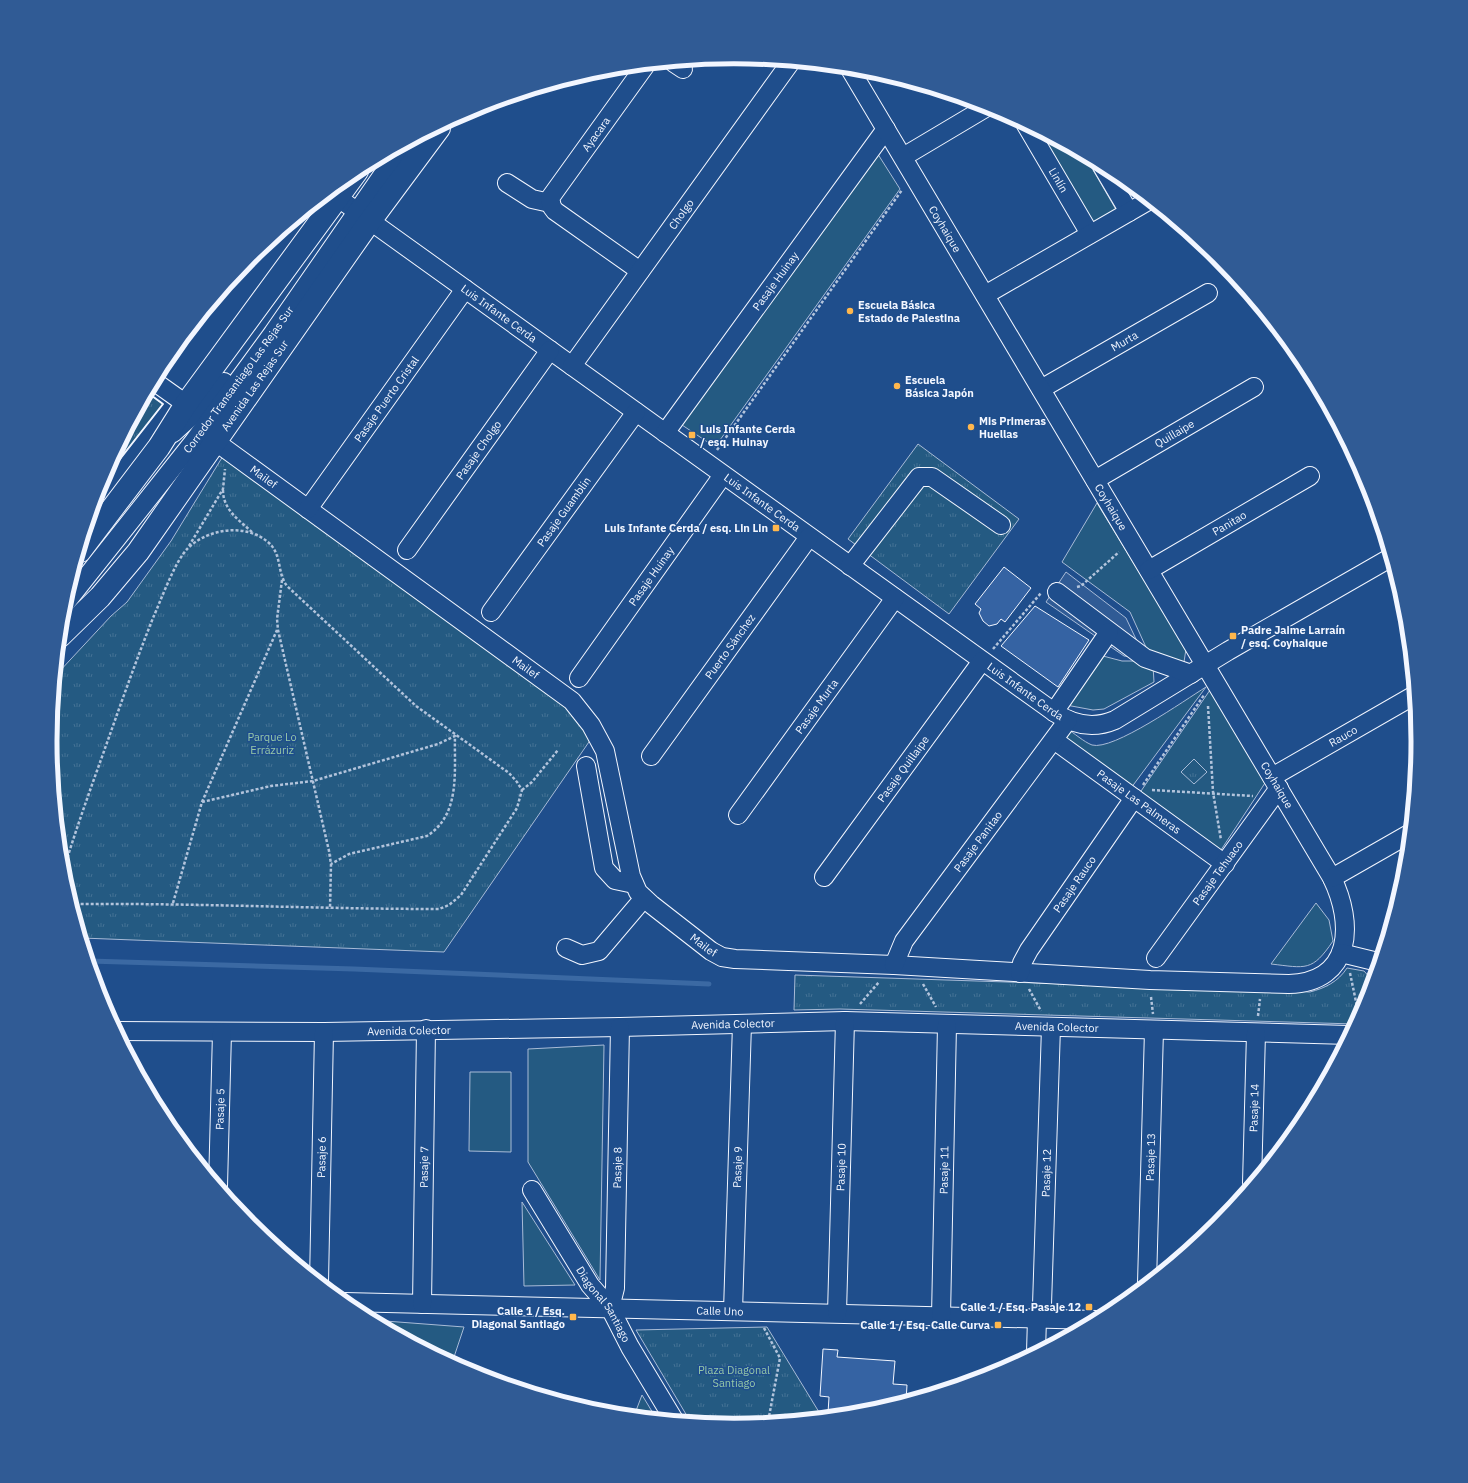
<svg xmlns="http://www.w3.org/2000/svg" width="1468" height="1483" font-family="'IBM Plex Sans',sans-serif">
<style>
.grass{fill:#245a82;stroke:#a8bbd7}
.park{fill:url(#park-tufts);stroke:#a8bbd7}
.parking{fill:#305b95;stroke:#a8bbd7}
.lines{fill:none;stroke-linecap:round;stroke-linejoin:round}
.stream{stroke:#3b69a3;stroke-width:5}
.building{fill:#3563a3;stroke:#f2f6ff}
.minor-casing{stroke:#f2f6ff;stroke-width:20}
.major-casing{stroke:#f2f6ff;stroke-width:24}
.path{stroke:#b3c4dc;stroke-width:2.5;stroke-dasharray:3 2;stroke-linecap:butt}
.minor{stroke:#1f4e8c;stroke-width:18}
.major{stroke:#1f4e8c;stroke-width:22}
.wall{stroke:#f2f6ff;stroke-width:2}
.poi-dot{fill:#ffb74d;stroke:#1f4e8c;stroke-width:1.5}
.labels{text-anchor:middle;stroke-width:3;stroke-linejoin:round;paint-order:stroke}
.street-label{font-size:11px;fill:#f2f6ff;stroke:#1f4e8c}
.poi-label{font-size:11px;font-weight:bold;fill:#f2f6ff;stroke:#1f4e8c;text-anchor:start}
.park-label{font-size:11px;fill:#97c8a6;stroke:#1f4e8c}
.rim{fill:none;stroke:#f2f6ff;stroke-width:5}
</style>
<defs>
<pattern id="park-tufts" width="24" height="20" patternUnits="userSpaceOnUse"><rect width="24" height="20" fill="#245a82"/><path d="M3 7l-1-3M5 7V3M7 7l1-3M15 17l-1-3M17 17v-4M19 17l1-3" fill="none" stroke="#447295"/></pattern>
</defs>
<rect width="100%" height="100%" fill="#1f4e8c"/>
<path class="grass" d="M1036 131 1086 158 1118 213 1091 228Z
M874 148 900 189 715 447 676 421Z
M1097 503 1186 649 1184 662 1179 665 1150 656 1130 612 1062 562Z
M1103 656 1122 661H1145L1153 666 1154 682 1104 709 1093 710 1066 705Z
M1206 687 1131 788 1059 739 1066 728C1074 733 1084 742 1092 745 1113 751 1185 700 1206 687Z
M1210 690 1265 783 1219 853 1139 794Z
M1316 903 1329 920 1333 941C1312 972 1306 968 1271 964Z
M604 1045 600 1280 528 1162V1049Z
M470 1072H511V1152L469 1151Z
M522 1202 575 1285 524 1286Z
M372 1320 464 1327 452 1363Z
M642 1395 656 1418 634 1416Z"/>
<path class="park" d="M148 393 163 404 102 482V480Z
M918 444 1019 519 949 614 848 539Z
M223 456 564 704 591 739 444 952 82 938 63 875 50 741 57 674 111 616 127 602 171 541Z
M1194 759 1207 772 1194 784 1181 772Z
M1347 968 1364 971 1373 981 1366 1003 1355 1024 840 1009 794 1010 795 975 1310 992C1325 988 1338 982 1347 968Z
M767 1327 822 1417 734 1425 690 1421 636 1330Z"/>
<path class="parking" d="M1066 572 1126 618 1145 658 1124 656 1046 602Z"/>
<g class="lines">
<path class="stream" d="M89 961 354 969 709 984"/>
</g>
<path class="building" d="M1004 567 1031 588 1005 622 1001 619 997 624 989 626 983 621 979 613 981 609 975 604Z
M1035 606 1089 640 1058 687 1001 646Z
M823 1349 838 1350 837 1357 895 1361 893 1384 907 1385 906 1401 867 1412 837 1415 828 1413 829 1397 820 1396Z"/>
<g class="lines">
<defs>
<g id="minor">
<path d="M674 63 683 69"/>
<path id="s1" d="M1026 125 1090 234"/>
<path d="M903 157 987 107"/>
<path d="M1102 166 1129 212"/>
<path d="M507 183 532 199 550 203"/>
<path id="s2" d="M330 192 1054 712C1073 725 1094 729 1115 720L1228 651 1390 558"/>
<path id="s3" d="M640 271 555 211 552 207 550 198 645 66"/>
<path d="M985 295 1148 201"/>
<path id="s4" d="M572 366 790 63"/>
<path d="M155 382 186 404"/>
<path id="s5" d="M1041 389 1208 293"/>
<path d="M173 433 208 401 224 382"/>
<path id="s6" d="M665 433 886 129"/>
<path id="s7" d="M216 442 572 701 591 725 605 751 631 876 638 892 652 905 711 951 722 957 735 959 894 965 1150 980 1289 984C1353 982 1354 923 1332 878L850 69"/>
<path id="s8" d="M1095 480 1254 387"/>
<path id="s9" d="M308 509 465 289"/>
<path id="s10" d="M407 550 550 350"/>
<path d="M850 566 919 477H932L1001 525"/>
<path id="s11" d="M1149 570 1310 476"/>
<path d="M1057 592 1145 658 1191 674"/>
<path id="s12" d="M64 605 194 441 273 333 402 147"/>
<path id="s13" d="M491 612 636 412"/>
<path id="s14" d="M579 678 723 475"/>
<path d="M1054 712 1109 632"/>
<path id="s15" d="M1054 740 1225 864"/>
<path id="s16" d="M651 756 809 537"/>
<path d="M586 766 604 868 615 880 634 884"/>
<path id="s17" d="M1272 777 1413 696"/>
<path id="s18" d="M738 815 895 598"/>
<path id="s19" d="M824 877 982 661"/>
<path d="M1332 878 1409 834"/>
<path d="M566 948 582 955 599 951 644 898"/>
<path d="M1341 953 1378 962"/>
<path id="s20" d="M1156 958 1279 788"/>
<path id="s21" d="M894 965 904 941 1068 720"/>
<path id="s22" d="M1020 973 1022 963 1029 950 1134 798"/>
<path id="s23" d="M117 1031 324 1032 620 1027 845 1021 1349 1035"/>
<path id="s24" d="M1252 1183 1256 1033"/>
<path id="s25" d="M218 1186 222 1032"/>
<path id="s26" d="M532 1190 590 1285 610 1308 630 1347 674 1420"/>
<path id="s27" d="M319 1282 324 1032"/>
<path id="s28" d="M1147 1283 1154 1030"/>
<path id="s29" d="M345 1302 1096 1320"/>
<path id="s30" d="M422 1304 426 1029"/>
<path id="s31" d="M610 1308 615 1288 620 1027"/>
<path id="s32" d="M733 1311 742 1024"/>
<path id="s33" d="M837 1313 845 1021"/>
<path id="s34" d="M941 1316 947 1025"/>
<path id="s35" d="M1036 1352 1037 1318 1042 1305 1051 1027"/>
</g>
<g id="major">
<path d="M80 551 159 447 186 404 357 171"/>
<path id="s36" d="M60 636 100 597 138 552 370 221 439 128"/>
</g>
</defs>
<use href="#minor" class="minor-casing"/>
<use href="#major" class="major-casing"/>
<path class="path" d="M717 450 902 190
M223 490C223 510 239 520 253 533
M189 546 223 489 225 469
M282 580 277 619 278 630 329 851 331 864 330 909
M1077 587 1081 586 1119 552
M993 649 1041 593
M1208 706 1213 792 1221 840
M1143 785 1204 695
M522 790 532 782 558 750
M1152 790 1253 796
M202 802 271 786 313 781 438 744 455 736C454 772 461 814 427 836L349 854 331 864
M63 872C75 832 89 793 103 754 119 709 135 663 153 618 161 600 175 561 188 548 209 528 247 523 269 543 282 555 277 573 287 586L416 706 509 773 517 782 522 790 517 808 461 895 449 905 439 909C317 909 195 903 72 904
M173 903 202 802 277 630
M1350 973 1359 1016
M923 984 936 1007
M1029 989 1041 1011
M1151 997 1153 1014
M860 1004 879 982
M1258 1016 1260 999
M764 1328 780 1358 768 1422
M691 1415 695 1422
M705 1423 740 1425"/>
<use href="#minor" class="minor"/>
<use href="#major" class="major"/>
<path class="wall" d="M102 482 163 404 148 393"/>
</g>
<g class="poi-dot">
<circle cx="850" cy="311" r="4"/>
<circle cx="897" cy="386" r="4"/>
<circle cx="971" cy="427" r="4"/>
<rect x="688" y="431" width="8" height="8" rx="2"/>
<rect x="772" y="524" width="8" height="8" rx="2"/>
<rect x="1229" y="632" width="8" height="8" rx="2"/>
<rect x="1085" y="1303" width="8" height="8" rx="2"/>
<rect x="569" y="1313" width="8" height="8" rx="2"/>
<rect x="994" y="1321" width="8" height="8" rx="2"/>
</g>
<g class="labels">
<g class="street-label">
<text dy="4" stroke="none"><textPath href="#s3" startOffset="197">Ayacara</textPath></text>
<text dy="4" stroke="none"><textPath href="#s1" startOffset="64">Linlín</textPath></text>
<text dy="4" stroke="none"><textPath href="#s4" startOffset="187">Cholgo</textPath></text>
<text transform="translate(945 229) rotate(59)" y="4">Coyhaique</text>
<text dy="4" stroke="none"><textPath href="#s6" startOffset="188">Pasaje Huinay</textPath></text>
<text dy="4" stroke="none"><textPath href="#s2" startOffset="208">Luis Infante Cerda</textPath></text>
<text dy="4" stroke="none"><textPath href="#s5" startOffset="96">Murta</textPath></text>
<text dy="4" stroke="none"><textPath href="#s12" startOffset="285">Corredor Transantiago Las Rejas Sur</textPath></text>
<text dy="4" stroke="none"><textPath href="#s36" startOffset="318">Avenida Las Rejas Sur</textPath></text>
<text dy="4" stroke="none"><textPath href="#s9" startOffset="135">Pasaje Puerto Cristal</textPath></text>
<text dy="4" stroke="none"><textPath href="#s8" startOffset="92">Quillaipe</textPath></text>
<text dy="4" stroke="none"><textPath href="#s10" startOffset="123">Pasaje Cholgo</textPath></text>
<text dy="4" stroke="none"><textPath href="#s7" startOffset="59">Mailef</textPath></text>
<text dy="4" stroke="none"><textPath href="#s2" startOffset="532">Luis Infante Cerda</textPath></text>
<text transform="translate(1111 507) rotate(59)" y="4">Coyhaique</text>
<text dy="4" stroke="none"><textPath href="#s13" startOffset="124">Pasaje Guamblin</textPath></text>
<text dy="4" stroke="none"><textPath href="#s11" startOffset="93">Panitao</textPath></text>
<text dy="4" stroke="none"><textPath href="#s14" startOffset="125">Pasaje Huinay</textPath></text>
<text dy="4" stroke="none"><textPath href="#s16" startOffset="135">Puerto Sánchez</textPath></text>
<text dy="4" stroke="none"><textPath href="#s7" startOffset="383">Mailef</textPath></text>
<text dy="4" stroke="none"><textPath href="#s2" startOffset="856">Luis Infante Cerda</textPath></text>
<text dy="4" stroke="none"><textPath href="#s18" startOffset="134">Pasaje Murta</textPath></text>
<text dy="4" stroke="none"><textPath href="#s17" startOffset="82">Rauco</textPath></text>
<text dy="4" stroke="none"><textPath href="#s19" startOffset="134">Pasaje Quillaipe</textPath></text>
<text transform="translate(1277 785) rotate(59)" y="4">Coyhaique</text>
<text dy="4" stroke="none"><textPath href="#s15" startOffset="105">Pasaje Las Palmeras</textPath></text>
<text dy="4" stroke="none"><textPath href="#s21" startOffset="150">Pasaje Panitao</textPath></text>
<text dy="4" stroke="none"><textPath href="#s20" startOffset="105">Pasaje Tehuaco</textPath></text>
<text dy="4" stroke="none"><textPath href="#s22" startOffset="105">Pasaje Rauco</textPath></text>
<text dy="4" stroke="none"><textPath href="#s7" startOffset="730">Mailef</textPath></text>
<text dy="4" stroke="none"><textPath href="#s23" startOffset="616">Avenida Colector</textPath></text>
<text dy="4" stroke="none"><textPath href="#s23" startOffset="940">Avenida Colector</textPath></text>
<text dy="4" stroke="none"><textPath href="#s23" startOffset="292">Avenida Colector</textPath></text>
<text dy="4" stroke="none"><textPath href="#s24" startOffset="75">Pasaje 14</textPath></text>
<text dy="4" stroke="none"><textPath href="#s25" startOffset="77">Pasaje 5</textPath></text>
<text dy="4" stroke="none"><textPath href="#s27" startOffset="125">Pasaje 6</textPath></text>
<text dy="4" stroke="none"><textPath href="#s28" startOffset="126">Pasaje 13</textPath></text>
<text dy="4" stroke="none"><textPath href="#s30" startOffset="137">Pasaje 7</textPath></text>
<text dy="4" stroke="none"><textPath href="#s32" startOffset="144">Pasaje 9</textPath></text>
<text dy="4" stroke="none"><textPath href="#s33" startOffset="146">Pasaje 10</textPath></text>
<text dy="4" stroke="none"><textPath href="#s31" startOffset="141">Pasaje 8</textPath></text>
<text dy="4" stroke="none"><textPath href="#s34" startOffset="146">Pasaje 11</textPath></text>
<text dy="4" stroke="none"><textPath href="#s35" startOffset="180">Pasaje 12</textPath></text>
<text dy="4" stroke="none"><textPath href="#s26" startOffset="135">Diagonal Santiago</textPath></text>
<text dy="4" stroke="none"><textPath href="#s29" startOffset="375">Calle Uno</textPath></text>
</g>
<g class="poi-label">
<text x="858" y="309">Escuela Básica<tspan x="858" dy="13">Estado de Palestina</tspan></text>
<text x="905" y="384">Escuela<tspan x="905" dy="13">Básica Japón</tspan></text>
<text x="979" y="425">Mis Primeras<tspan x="979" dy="13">Huellas</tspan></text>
<text x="700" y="433">Luis Infante Cerda<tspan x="700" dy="13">/ esq. Huinay</tspan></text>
<text x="768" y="532" text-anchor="end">Luis Infante Cerda / esq. Lin Lin</text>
<text x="1241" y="634">Padre Jaime Larraín<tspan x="1241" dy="13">/ esq. Coyhaique</tspan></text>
<text x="1081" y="1311" text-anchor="end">Calle 1 / Esq. Pasaje 12</text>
<text x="565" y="1315" text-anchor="end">Calle 1 / Esq.<tspan x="565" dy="13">Diagonal Santiago</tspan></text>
<text x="990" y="1329" text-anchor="end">Calle 1 / Esq. Calle Curva</text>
</g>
<g class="park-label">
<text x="272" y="741">Parque Lo<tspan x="272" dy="13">Errázuriz</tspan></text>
<text x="734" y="1374">Plaza Diagonal<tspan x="734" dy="13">Santiago</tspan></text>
</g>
</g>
<path d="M0 0H1468V1483H0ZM57 741a677 677 0 1 1 1354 0a677 677 0 1 1-1354 0Z" fill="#305b95" fill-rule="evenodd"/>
<path class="rim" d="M57 741a677 677 0 1 1 1354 0a677 677 0 1 1-1354 0Z"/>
</svg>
